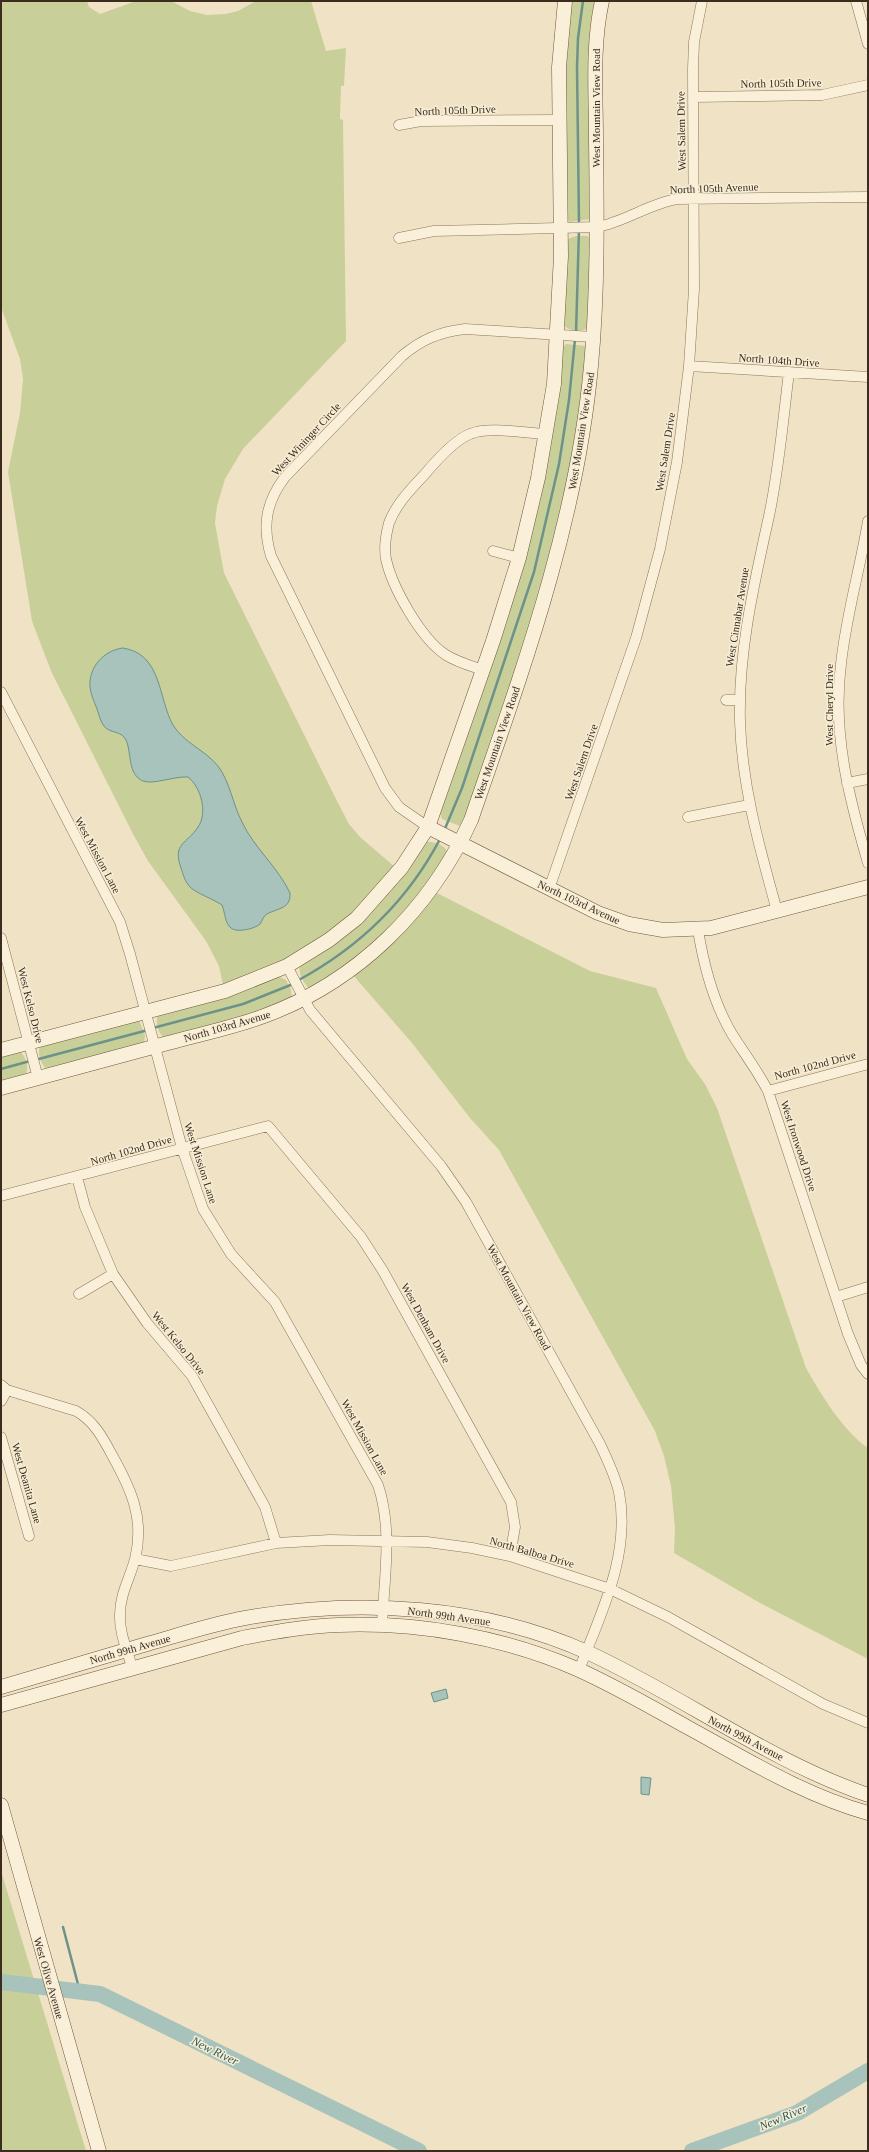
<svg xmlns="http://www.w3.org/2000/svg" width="869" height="2152" font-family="Georgia,serif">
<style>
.green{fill:#c8cf98}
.water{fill:#a7c3bb;stroke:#6d9289}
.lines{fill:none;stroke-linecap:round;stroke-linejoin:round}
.stream{stroke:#6d9289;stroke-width:2.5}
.river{stroke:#a7c3bb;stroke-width:16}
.street-casing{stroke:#8c745a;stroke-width:11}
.secondary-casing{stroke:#6e553d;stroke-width:15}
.street{stroke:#faf0d9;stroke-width:10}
.secondary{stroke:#faf0d9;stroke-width:14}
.labels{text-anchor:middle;stroke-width:3;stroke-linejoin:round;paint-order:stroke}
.street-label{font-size:11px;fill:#3b2c1e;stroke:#f7edd5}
.water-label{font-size:12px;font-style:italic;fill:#2d5c58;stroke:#f7edd5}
</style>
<rect width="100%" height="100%" fill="#f0e3c5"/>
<path class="green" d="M1 1H87L89 7 100 14 136 1H171L190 11 207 15 225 14 238 11 256 1H311L326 51 346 48 344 86H341L340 119 343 120 346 341 243 449 225 479 217 506 215 523 224 573 336 799 349 824 360 837 395 867 341 925 282 963 223 985 219 966 206 941 148 861 133 834 51 671 32 621 8 472 20 413 23 379 20 359 1 307Z
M570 1H598L590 219 570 222 567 219 564 50Z
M576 236H587L593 240 588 329C579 331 569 332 564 325L566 241 570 238Z
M566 344 586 346 580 431 556 549 474 800 460 826 442 819 440 813 493 658 562 348Z
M426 842C433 841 444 845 447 851L434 877 378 943 310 989C304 984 298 974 300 966Z
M435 892 590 971 656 988 687 1059 705 1084 717 1108 806 1368C820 1393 844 1432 868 1448V1659L760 1603 674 1553 675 1528 671 1486 664 1456 655 1431 499 1150 470 1118 412 1043 353 975Z
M277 976 286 980 291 990 292 999 261 1013 164 1038C158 1033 155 1022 158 1015Z
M139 1020 145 1035 144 1043 48 1070C41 1065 36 1053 41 1045Z
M20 1051C26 1057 29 1067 26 1074L1 1084V1055Z
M1 1871 86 2151H1Z"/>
<path class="water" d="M123 648C162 654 158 698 173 725 184 743 205 750 218 766 230 782 233 805 242 822 254 848 278 867 290 893 291 909 278 908 267 914 263 916 263 920 260 924 255 929 236 933 231 928 225 924 225 912 222 905 213 899 196 893 190 887 185 882 183 874 181 868 172 843 187 844 198 827 208 813 201 787 188 777 175 776 153 785 143 781 127 774 132 753 126 740 121 730 110 734 104 726 100 721 99 714 97 709 94 701 89 691 90 682 91 664 106 650 123 648Z
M446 1689 448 1698 434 1702 431 1693Z
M641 1777 651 1778 649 1795 641 1794Z"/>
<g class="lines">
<path class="stream" d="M579 224 577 67 578 38 583 1
M576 334 579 229
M444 831 462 788 534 572 559 464 569 400 575 339
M297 981C358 948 408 900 440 839
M153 1028 243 1004 293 984
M35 1060 148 1030
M1 1069 30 1061
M63 1927 80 1992"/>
<path class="river" d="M1 1982 100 1994 419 2151
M692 2151 797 2113 868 2071"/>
<defs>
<path id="street" d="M856 1 868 44
M693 97 822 95 868 85
M399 125 421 121 559 120
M399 238 434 231 597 227C625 222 648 204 677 199L868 197
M689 366 868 377
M868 521C860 569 846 616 841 664 832 733 849 798 868 863
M493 551 519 558
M483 670C471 666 457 662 446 655 421 639 392 587 386 559 384 548 386 534 389 523 396 504 411 489 425 474 435 462 455 440 470 434 488 426 525 433 545 434
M1 692 120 922 130 954 182 1148 203 1209 231 1254 275 1302 378 1485C393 1530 384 1579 382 1626
M726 700H739
M847 783 868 779
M688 817 749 805
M428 827 399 807 385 788 271 556C262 526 266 502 285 477L402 356C422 339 440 332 465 329L593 337
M549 889 636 638 660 549 677 462 689 366 694 289 693 69 694 42 702 1
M777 911C760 849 742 787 740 722 738 652 754 584 769 516 779 469 783 420 789 372
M698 930C704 967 713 1002 732 1034 744 1053 757 1070 768 1091L848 1334 861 1365 868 1374
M1 938 38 1078
M287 966 310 1010 441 1166 466 1202 600 1444C607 1459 615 1475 619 1492 631 1555 601 1613 579 1670
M768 1091 868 1064
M77 1177 85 1207 113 1274 147 1323 192 1376 265 1507 276 1543
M1 1196 268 1126 361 1237 383 1271 511 1502 515 1527 510 1556
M79 1294 113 1274
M836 1297 868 1287
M1 1385 7 1390 76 1411C94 1421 103 1438 112 1455 131 1489 145 1519 135 1559 130 1578 120 1594 120 1614 119 1632 127 1650 132 1667
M1 1401 7 1390
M1 1437 29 1536
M135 1559 171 1566 276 1543 330 1540 427 1542 472 1548 510 1556 610 1589 668 1617 823 1704 868 1723"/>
<path id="secondary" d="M428 827 598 913 629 924 663 930 711 928 868 887
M1 1050 225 991 287 966 329 940 357 918 402 867 428 827 493 641 519 558 538 478 554 384 561 256 559 67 565 1
M1 1088C57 1073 112 1058 168 1043 200 1034 232 1028 264 1016 357 982 430 910 471 820 522 672 577 523 591 366 598 291 597 215 596 139 596 93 592 46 602 1
M1 1687C50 1673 98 1658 147 1644 179 1635 212 1624 245 1618 358 1598 483 1605 589 1653 684 1697 769 1761 868 1795
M1 1705 242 1638C274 1632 306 1626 339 1625 419 1622 503 1637 577 1669 615 1686 651 1707 687 1727 746 1759 803 1795 868 1813
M1 1805 99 2151"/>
</defs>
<use href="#street" class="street-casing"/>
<use href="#secondary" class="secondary-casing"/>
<use href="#street" class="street"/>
<use href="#secondary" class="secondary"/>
</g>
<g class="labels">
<g class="street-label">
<text transform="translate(781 83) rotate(-1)" y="4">North 105th Drive</text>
<text transform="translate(596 108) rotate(-90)" y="4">West Mountain View Road</text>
<text transform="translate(455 110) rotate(-2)" y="4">North 105th Drive</text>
<text transform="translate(681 131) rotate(-91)" y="4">West Salem Drive</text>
<text transform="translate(714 188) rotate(-2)" y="4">North 105th Avenue</text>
<text transform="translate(779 360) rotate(4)" y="4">North 104th Drive</text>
<text transform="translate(581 431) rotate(-81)" y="4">West Mountain View Road</text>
<text transform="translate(306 439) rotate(-47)" y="4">West Wininger Circle</text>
<text transform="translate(665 452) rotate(-81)" y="4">West Salem Drive</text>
<text transform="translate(737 617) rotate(-81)" y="4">West Cinnabar Avenue</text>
<text transform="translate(829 705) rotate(-90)" y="4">West Cheryl Drive</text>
<text transform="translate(497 743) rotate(-71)" y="4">West Mountain View Road</text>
<text transform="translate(581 762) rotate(-71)" y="4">West Salem Drive</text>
<text transform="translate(98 855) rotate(62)" y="4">West Mission Lane</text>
<text transform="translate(579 902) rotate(25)" y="4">North 103rd Avenue</text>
<text transform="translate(31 1005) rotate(76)" y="4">West Kelso Drive</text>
<text transform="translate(227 1026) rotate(-16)" y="4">North 103rd Avenue</text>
<text transform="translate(815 1065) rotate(-15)" y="4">North 102nd Drive</text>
<text transform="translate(799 1146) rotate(72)" y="4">West Ironwood Drive</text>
<text transform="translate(131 1150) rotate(-16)" y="4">North 102nd Drive</text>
<text transform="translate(201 1163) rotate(72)" y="4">West Mission Lane</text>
<text transform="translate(519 1297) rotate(61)" y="4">West Mountain View Road</text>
<text transform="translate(426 1323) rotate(61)" y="4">West Denham Drive</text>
<text transform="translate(179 1343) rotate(51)" y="4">West Kelso Drive</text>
<text transform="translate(365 1437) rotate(61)" y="4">West Mission Lane</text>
<text transform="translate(27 1483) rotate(74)" y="4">West Deanita Lane</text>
<text transform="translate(532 1552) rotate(16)" y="4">North Balboa Drive</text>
<text transform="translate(449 1616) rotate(8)" y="4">North 99th Avenue</text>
<text transform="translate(130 1649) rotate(-16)" y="4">North 99th Avenue</text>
<text transform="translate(746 1738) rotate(28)" y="4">North 99th Avenue</text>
<text transform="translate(49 1978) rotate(74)" y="4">West Olive Avenue</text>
</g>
<g class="water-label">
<text transform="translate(215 2051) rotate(26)" y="4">New River</text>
<text transform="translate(783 2117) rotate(-23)" y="4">New River</text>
</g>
</g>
<rect width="869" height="2152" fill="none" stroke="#3b2c1e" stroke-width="4"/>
</svg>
